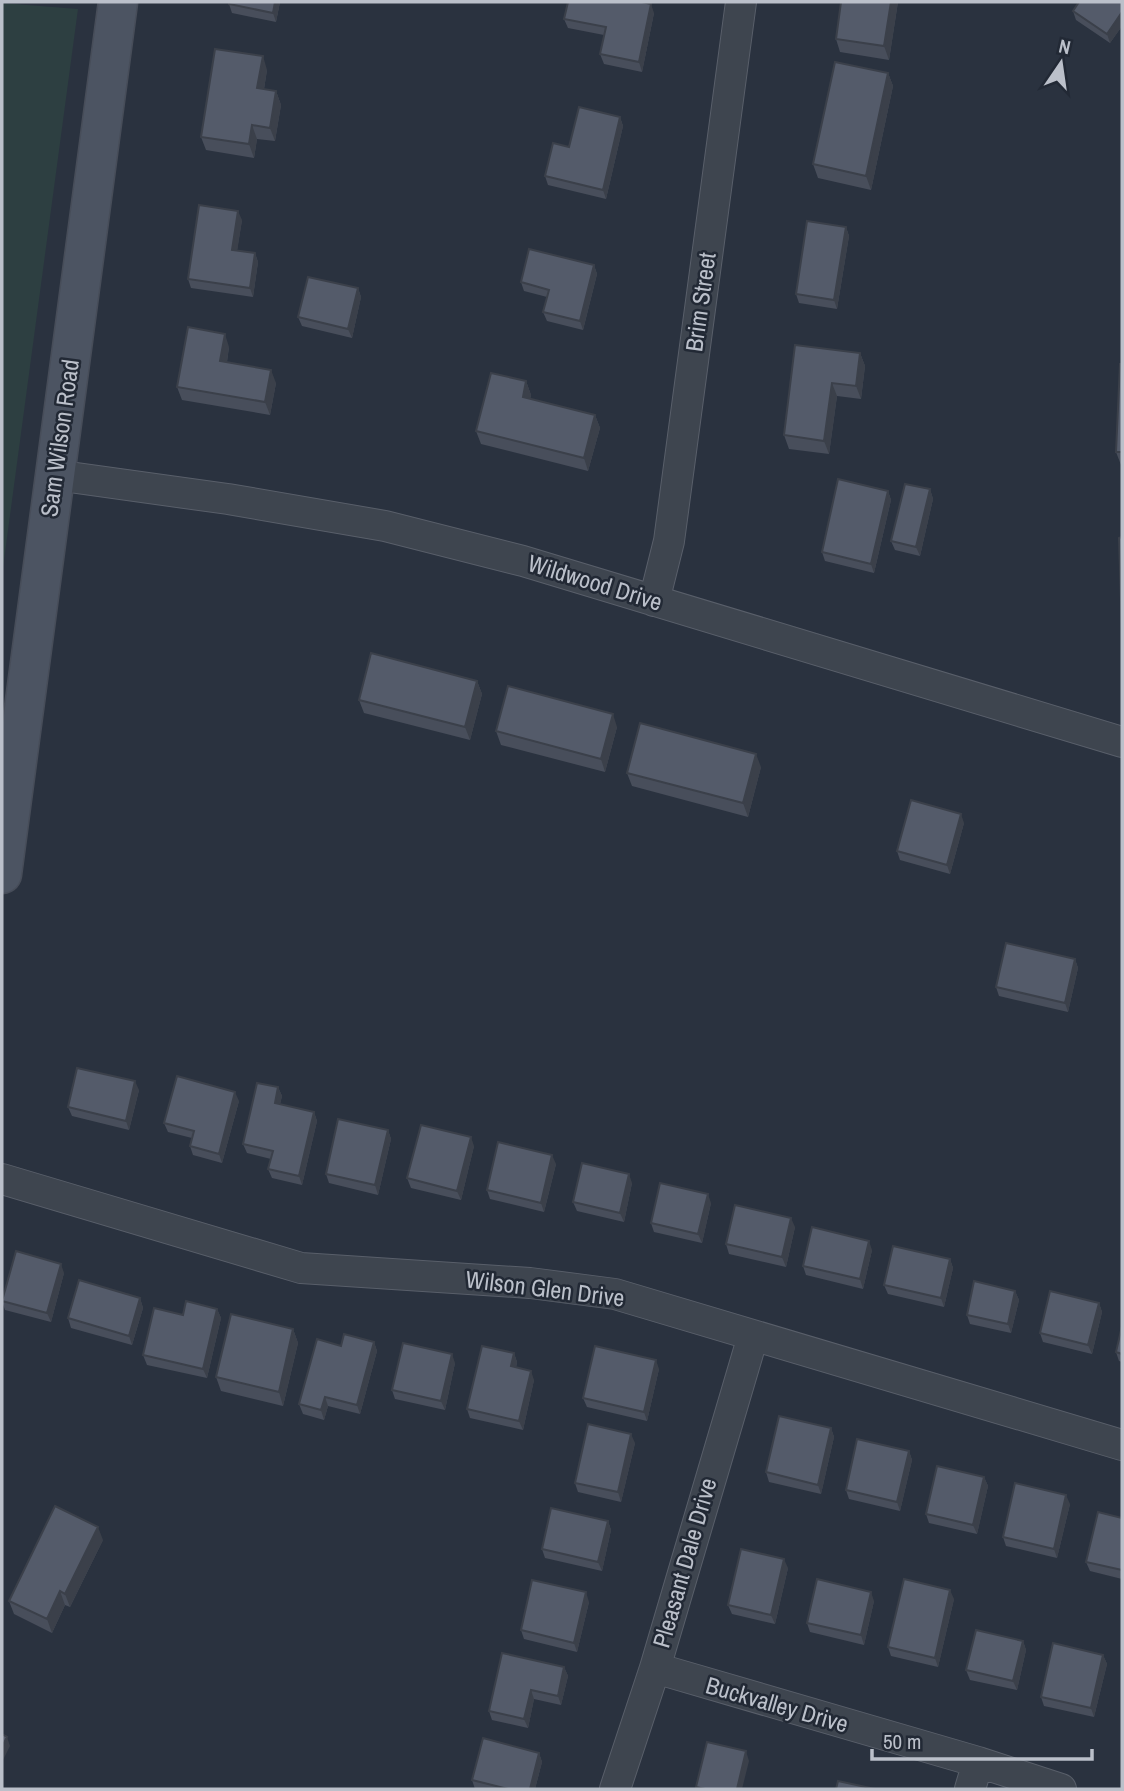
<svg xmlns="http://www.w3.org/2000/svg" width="1124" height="1791" font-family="'Archivo Narrow',sans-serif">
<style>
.grass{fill:#2d3f41}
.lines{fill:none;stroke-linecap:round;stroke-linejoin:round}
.street-casing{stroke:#595f6a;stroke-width:32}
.secondary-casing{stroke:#474d59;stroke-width:41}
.street{stroke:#3e454f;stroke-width:30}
.secondary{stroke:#4c5462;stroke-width:38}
.wall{fill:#484e5b}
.shaded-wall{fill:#3b404a}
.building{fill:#545b6a;stroke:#3b404a;stroke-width:2}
.labels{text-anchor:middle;stroke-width:5;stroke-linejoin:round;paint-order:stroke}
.street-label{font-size:24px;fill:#bbc0ca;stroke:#222935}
</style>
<rect width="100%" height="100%" fill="#2a323f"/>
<path class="grass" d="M2 3 78 9 2 575Z"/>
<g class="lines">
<defs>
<path id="street" d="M55 475 228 499 385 526 523 561 1122 742
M654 601 669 541 741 2
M2 1179 301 1268 530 1283 615 1294 1122 1445
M655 1668 978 1762 1061 1789
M615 1789 655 1668 753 1336
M970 1789 978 1762"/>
<path id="secondary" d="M2 874 118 2"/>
</defs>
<use href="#street" class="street-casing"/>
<use href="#secondary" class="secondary-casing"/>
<use href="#street" class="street"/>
<use href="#secondary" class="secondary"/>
</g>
<path class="wall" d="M229 2H280L276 22 232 13 229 4Z
M898 2 889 60 840 52 836 39Z
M1122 2V26L1110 43 1076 20 1073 11Z
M654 13 642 72 604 64 600 54 604 35 568 28 564 19Z
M267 70 264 89 276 91 281 105 275 141 257 139 254 158 206 150 201 137Z
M888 73 893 86 871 190 818 178 813 164Z
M620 117 623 126 606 199 548 185 545 176 569 147Z
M242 220 237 250 255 253 258 262 253 297 191 288 188 279Z
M846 227 849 236 837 309 799 303 796 294Z
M594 265 597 274 583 330 547 321 543 312 547 297 524 291 521 282Z
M358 288 361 297 352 338 302 326 298 317Z
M229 347 227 362 276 383 270 415 182 400 177 387Z
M860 353 865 366 861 399 837 396 829 454 789 449 784 435Z
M1122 364V465H1121L1116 452Z
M526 381 531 395 530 399 595 415 600 428 588 471 481 444 476 431Z
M930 489 933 499 920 556 895 550 891 541Z
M888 491 891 500 874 573 825 561 822 552Z
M477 681 482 694 470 740 364 713 359 700Z
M617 727 605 772 501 745 496 731Z
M761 767 748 817 632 786 627 773Z
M964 823 950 874 900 860 897 851Z
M1075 959 1078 968 1068 1012 999 996 996 987Z
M278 1087 282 1096 280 1104 314 1112 317 1121 302 1185 272 1178 268 1169 271 1159 247 1153 243 1144Z
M139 1090 129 1130 72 1116 68 1107Z
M239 1101 222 1163 193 1155 190 1146 192 1138 168 1132 164 1123Z
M388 1130 391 1139 378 1195 329 1183 326 1174Z
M474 1146 461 1200 411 1188 407 1178Z
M556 1164 544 1212 490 1199 487 1190Z
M632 1183 624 1222 577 1211 573 1202Z
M711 1203 702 1243 654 1232 651 1223Z
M795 1227 786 1267 729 1254 726 1244Z
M872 1250 863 1289 806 1275 803 1266Z
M950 1259 953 1268 944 1307 888 1294 884 1285Z
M64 1273 51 1322 5 1310 2 1301Z
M1015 1291 1019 1300 1011 1333 970 1324 967 1315Z
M140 1298 143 1308 132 1345 71 1328 68 1318Z
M1099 1303 1102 1312 1092 1354 1043 1342 1040 1333Z
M217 1309 221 1318 207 1378 147 1365 143 1355 183 1315Z
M1122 1326V1362L1119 1361 1116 1352Z
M293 1329 298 1343 283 1406 221 1391 216 1377Z
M374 1342 377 1351 360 1414 328 1406 324 1420 303 1414 299 1404 341 1346Z
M514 1353 517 1362 516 1368 534 1380 523 1430 470 1418 467 1409Z
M455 1363 445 1410 395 1399 392 1390Z
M659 1369 647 1421 587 1407 583 1398Z
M831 1428 834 1437 821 1494 769 1482 766 1472Z
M635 1443 621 1502 578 1492 575 1483Z
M909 1451 912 1460 900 1511 849 1499 846 1490Z
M984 1477 988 1486 977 1534 929 1523 926 1514Z
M1070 1504 1057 1558 1006 1546 1003 1537Z
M1122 1518V1579L1090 1571 1086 1562Z
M608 1521 611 1530 602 1571 545 1558 542 1549Z
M103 1540 70 1607 65 1605 52 1633 14 1614 9 1601Z
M788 1568 775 1624 732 1614 728 1605Z
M954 1599 938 1667 891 1656 888 1647Z
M874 1601 864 1645 810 1632 807 1623Z
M589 1602 577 1652 524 1639 521 1630Z
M1023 1641 1026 1650 1017 1690 970 1680 966 1670Z
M1103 1655 1107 1664 1094 1717 1044 1706 1041 1697Z
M564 1667 568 1676 561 1705 534 1699 528 1728 492 1720 489 1711Z
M539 1753 542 1762 535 1789H475L472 1780Z"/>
<path class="shaded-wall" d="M275 2H280L276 22 273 13Z
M891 2H898L889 60 884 46Z
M651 4 654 13 642 72 639 62Z
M1122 12V26L1110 43 1107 34Z
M263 56 267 70 262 101 257 88Z
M888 73 893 86 871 190 866 176Z
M276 91 281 105 275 141 270 128Z
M620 117 623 126 606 199 603 190Z
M252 125 257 139 254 158 249 144Z
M238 211 242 220 236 259 232 250Z
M846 227 849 236 837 309 834 300Z
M255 253 258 262 253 297 250 288Z
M594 265 597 274 583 330 580 321Z
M358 288 361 297 352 338 348 329Z
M225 334 229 347 225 375 220 361Z
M860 353 865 366 861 399 856 386Z
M271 370 276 383 270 415 265 402Z
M526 381 531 395 528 410 523 397Z
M832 383 837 396 829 454 824 441Z
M595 415 600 428 588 471 584 458Z
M930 489 933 499 920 556 916 547Z
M888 491 891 500 874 573 871 564Z
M477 681 482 694 470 740 465 727Z
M613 714 617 727 605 772 601 759Z
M756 754 761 767 748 817 743 803Z
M961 814 964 823 950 874 947 865Z
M1075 959 1078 968 1068 1012 1065 1003Z
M135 1081 139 1090 129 1130 126 1121Z
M278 1087 282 1096 278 1112 275 1103Z
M235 1092 239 1101 222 1163 219 1154Z
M314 1112 317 1121 302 1185 299 1176Z
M388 1130 391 1139 378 1195 375 1185Z
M471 1137 474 1146 461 1200 457 1191Z
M552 1155 556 1164 544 1212 541 1203Z
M629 1174 632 1183 624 1222 620 1213Z
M708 1194 711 1203 702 1243 698 1234Z
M791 1218 795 1227 786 1267 782 1257Z
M869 1241 872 1250 863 1289 860 1279Z
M950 1259 953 1268 944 1307 941 1298Z
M61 1264 64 1273 51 1322 47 1313Z
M1015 1291 1019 1300 1011 1333 1008 1324Z
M140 1298 143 1308 132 1345 129 1336Z
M1099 1303 1102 1312 1092 1354 1088 1345Z
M217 1309 221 1318 207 1378 203 1369Z
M293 1329 298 1343 283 1406 279 1392Z
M374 1342 377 1351 360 1414 357 1405Z
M514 1353 517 1362 514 1376 511 1366Z
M452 1354 455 1363 445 1410 441 1401Z
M656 1360 659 1369 647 1421 644 1412Z
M531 1371 534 1380 523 1430 519 1421Z
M325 1397 328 1406 324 1420 321 1410Z
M831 1428 834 1437 821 1494 818 1485Z
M631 1434 635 1443 621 1502 618 1492Z
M909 1451 912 1460 900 1511 897 1502Z
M984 1477 988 1486 977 1534 973 1525Z
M1066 1495 1070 1504 1057 1558 1054 1549Z
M608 1521 611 1530 602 1571 598 1562Z
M98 1527 103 1540 70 1607 65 1594Z
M784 1559 788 1568 775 1624 771 1615Z
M950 1590 954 1599 938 1667 935 1658Z
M60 1591 65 1605 52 1633 47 1619Z
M586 1592 589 1602 577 1652 574 1643Z
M871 1592 874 1601 864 1645 861 1635Z
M1023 1641 1026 1650 1017 1690 1013 1681Z
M1103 1655 1107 1664 1094 1717 1091 1708Z
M564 1667 568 1676 561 1705 558 1696Z
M531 1690 534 1699 528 1728 524 1719Z
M7 1737 10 1746 2 1762V1747Z
M746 1751 749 1761 742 1789H737Z
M539 1753 542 1762 535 1789H530Z"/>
<path class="building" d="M229 2H275L273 13 229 4Z
M568 2H642L651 4 639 62 600 54 606 27 564 19Z
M841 2H891L884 46 836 39Z
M1079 2H1122V12L1107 34 1073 11Z
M215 49 263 56 257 88 276 91 270 128 252 125 249 144 201 137Z
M835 62 888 73 866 176 813 164Z
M579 107 620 117 603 190 545 176 553 143 569 147Z
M199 205 238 211 232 250 255 253 250 288 188 279Z
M807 221 846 227 834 300 796 294Z
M529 249 594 265 580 321 543 312 549 290 521 282Z
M308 277 358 288 348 329 298 317Z
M188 327 225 334 220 361 271 370 265 402 177 387Z
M795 345 860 353 856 386 832 383 824 441 784 435Z
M1120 364H1122V452H1116Z
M491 373 526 381 523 397 595 415 584 458 476 431Z
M838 479 888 491 871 564 822 552Z
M905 484 930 489 916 547 891 541Z
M1122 537V631L1119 538Z
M371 653 477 681 465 727 359 700Z
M508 686 613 714 601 759 496 731Z
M640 723 756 754 743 803 627 773Z
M911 800 961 814 947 865 897 851Z
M1006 943 1075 959 1065 1003 996 987Z
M77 1068 135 1081 126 1121 68 1107Z
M177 1076 235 1092 219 1154 190 1146 194 1131 164 1123Z
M257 1083 278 1087 275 1103 314 1112 299 1176 268 1169 273 1151 243 1144Z
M338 1119 388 1130 375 1185 326 1174Z
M421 1125 471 1137 457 1191 407 1178Z
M498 1142 552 1155 541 1203 487 1190Z
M582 1163 629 1174 620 1213 573 1202Z
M660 1183 708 1194 698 1234 651 1223Z
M735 1205 791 1218 782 1257 726 1244Z
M812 1227 869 1241 860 1279 803 1266Z
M893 1246 950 1259 941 1298 884 1285Z
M16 1251 61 1264 47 1313 2 1301Z
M79 1280 140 1298 129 1336 68 1318Z
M974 1281 1015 1291 1008 1324 967 1315Z
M1050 1291 1099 1303 1088 1345 1040 1333Z
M186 1301 217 1309 203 1369 143 1355 154 1308 183 1315Z
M231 1314 293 1329 279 1392 216 1377Z
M1122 1326V1354L1116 1352Z
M344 1334 374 1342 357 1405 325 1397 321 1410 299 1404 317 1339 341 1346Z
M403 1343 452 1354 441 1401 392 1390Z
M482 1346 514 1353 511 1366 531 1371 519 1421 467 1409Z
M595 1346 656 1360 644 1412 583 1398Z
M779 1416 831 1428 818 1485 766 1472Z
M588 1424 631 1434 618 1492 575 1483Z
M857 1439 909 1451 897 1502 846 1490Z
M937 1466 984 1477 973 1525 926 1514Z
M1015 1483 1066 1495 1054 1549 1003 1537Z
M55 1506 98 1527 65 1594 60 1591 47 1619 9 1601Z
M551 1508 608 1521 598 1562 542 1549Z
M1098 1512 1122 1518V1570L1086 1562Z
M741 1549 784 1559 771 1615 728 1605Z
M817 1579 871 1592 861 1635 807 1623Z
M904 1579 950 1590 935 1658 888 1647Z
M532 1580 586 1592 574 1643 521 1630Z
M976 1630 1023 1641 1013 1681 966 1670Z
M1053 1643 1103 1655 1091 1708 1041 1697Z
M502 1653 564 1667 558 1696 531 1690 524 1719 489 1711Z
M2 1734 7 1737 2 1747Z
M483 1738 539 1753 530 1789H508L472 1780Z
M707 1742 746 1751 737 1789H705L696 1787Z
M838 1781 875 1789H836Z"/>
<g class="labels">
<g class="street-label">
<text transform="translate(701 302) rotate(-82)" y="8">Brim Street</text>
<text transform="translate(60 438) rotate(-82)" y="8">Sam Wilson Road</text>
<text transform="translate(595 583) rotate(17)" y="8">Wildwood Drive</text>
<text transform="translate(545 1289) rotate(7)" y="8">Wilson Glen Drive</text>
<text transform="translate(685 1563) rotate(-74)" y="8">Pleasant Dale Drive</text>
<text transform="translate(777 1705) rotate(16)" y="8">Buckvalley Drive</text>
</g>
</g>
<rect width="1124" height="1791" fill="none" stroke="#bbc0ca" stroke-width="7"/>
<g transform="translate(1061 63) rotate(13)" stroke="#222935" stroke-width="5" paint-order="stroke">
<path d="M0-5L12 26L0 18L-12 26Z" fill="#bbc0ca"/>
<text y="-10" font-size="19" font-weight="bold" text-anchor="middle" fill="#bbc0ca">N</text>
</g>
<path d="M872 1749v10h220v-10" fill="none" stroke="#bbc0ca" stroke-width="3.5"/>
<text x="883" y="1749" font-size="21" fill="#bbc0ca" stroke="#222935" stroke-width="5" paint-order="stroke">50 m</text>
</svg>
